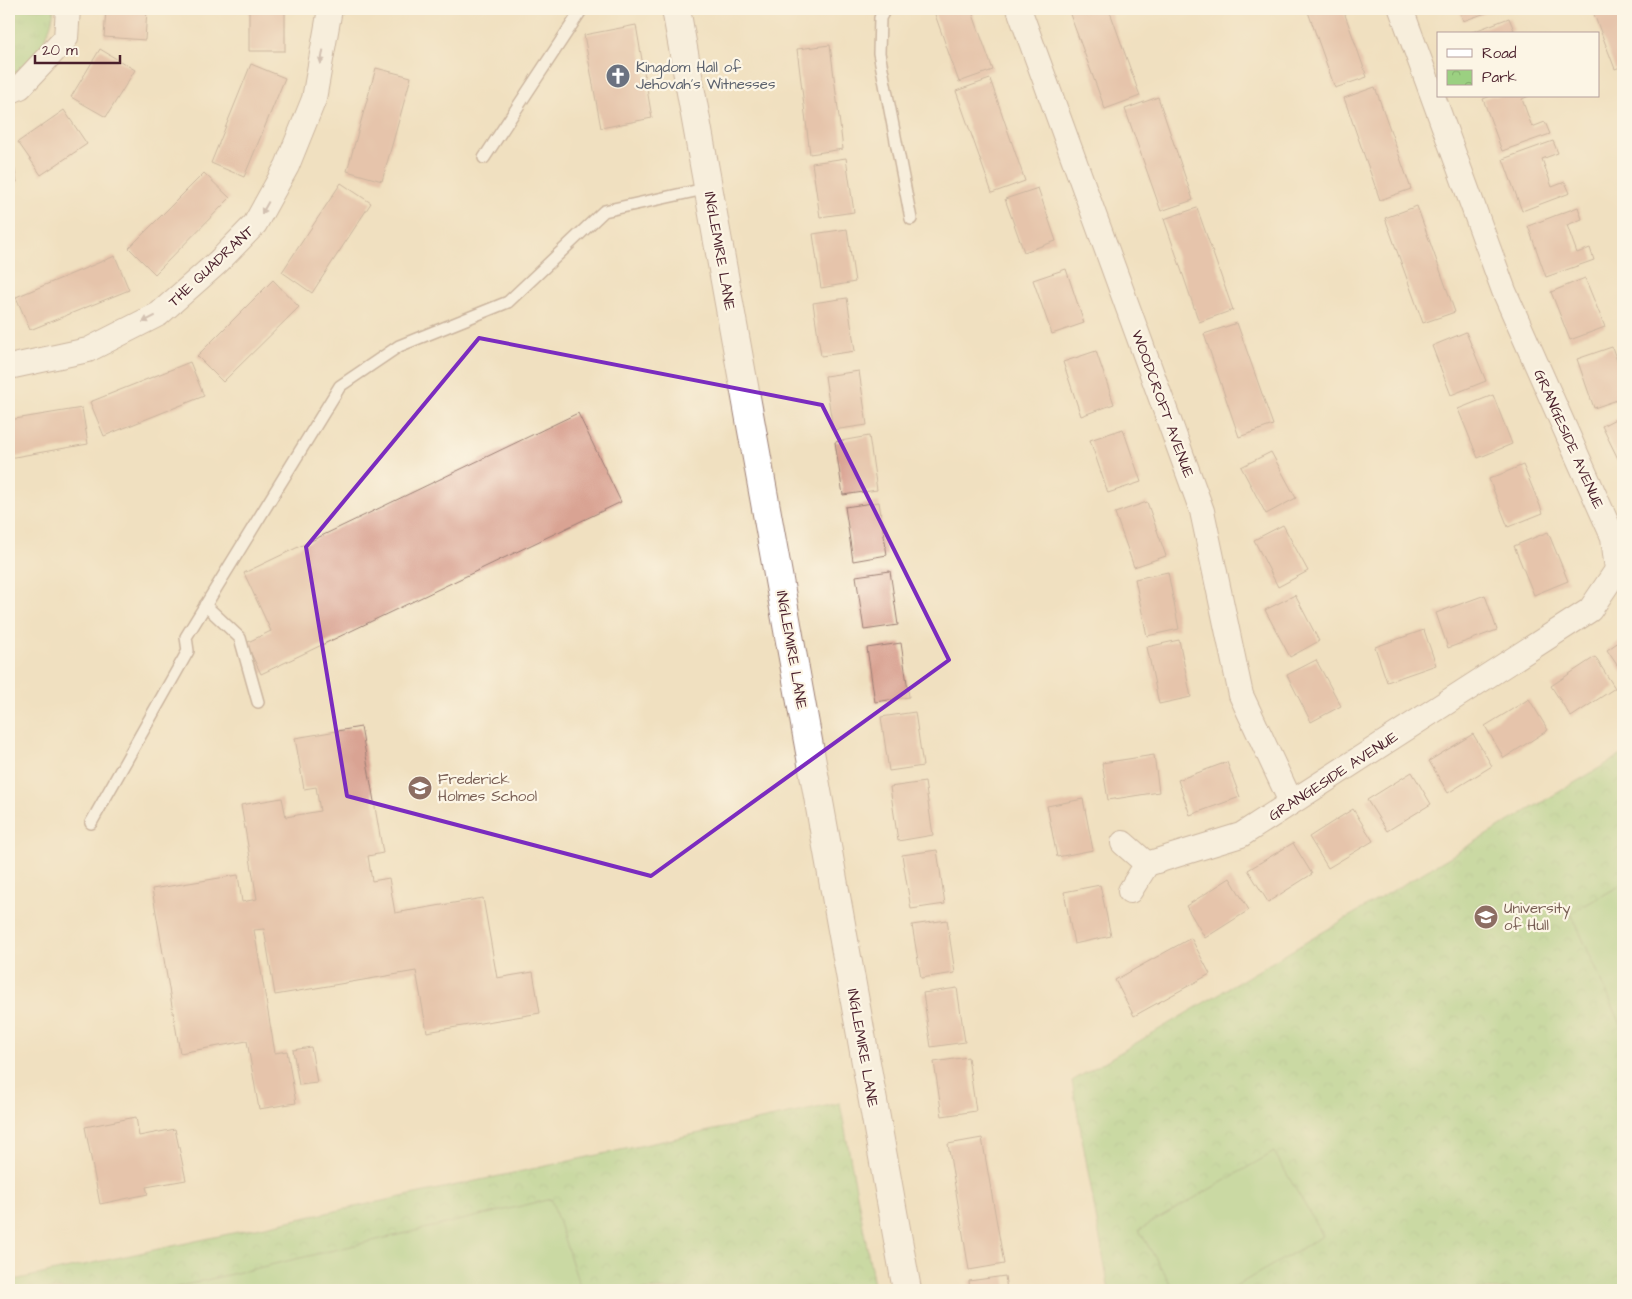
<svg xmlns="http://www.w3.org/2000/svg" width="1632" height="1299" font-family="'Architects Daughter',sans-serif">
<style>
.grass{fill:url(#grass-tufts);stroke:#727856}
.park{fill:url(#park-crowns);stroke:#727856}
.pitch{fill:#9bd081;stroke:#727856}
.building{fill:#d9a393}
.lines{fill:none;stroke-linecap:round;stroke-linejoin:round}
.service-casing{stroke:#9d8076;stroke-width:14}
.minor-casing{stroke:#9d8076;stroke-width:26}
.tertiary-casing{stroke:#9d8076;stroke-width:30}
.service{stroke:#fff;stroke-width:11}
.minor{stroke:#fff;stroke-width:24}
.tertiary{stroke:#fff;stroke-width:28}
.oneway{fill:#ae9aa0}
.marked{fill:none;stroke:#7b2cbf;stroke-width:4;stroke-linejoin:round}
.labels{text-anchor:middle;stroke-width:4.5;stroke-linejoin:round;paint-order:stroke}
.worship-label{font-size:15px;fill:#5b616d;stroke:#fcf5e5;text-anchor:start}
.street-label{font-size:15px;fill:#4a1f2b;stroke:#fcf5e5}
.education-label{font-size:15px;fill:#785e54;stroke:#fcf5e5;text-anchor:start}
</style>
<defs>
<pattern id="grass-tufts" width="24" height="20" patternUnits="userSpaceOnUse" patternTransform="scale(1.25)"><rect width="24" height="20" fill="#9bd081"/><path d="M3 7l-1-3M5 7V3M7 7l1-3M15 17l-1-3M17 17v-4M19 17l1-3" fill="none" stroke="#87b270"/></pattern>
<pattern id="park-crowns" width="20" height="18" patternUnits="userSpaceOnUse" patternTransform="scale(1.25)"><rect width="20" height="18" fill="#9bd081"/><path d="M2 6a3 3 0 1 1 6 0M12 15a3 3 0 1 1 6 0" fill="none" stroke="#87b270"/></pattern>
</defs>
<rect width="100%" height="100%" fill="#fcf5e5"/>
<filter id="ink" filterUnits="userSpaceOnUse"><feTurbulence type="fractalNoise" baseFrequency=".02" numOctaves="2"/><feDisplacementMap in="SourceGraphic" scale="10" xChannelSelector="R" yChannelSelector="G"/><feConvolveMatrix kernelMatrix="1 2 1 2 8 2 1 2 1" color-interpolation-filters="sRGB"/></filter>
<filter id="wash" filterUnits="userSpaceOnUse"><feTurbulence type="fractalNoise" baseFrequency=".0096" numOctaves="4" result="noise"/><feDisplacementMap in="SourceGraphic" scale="20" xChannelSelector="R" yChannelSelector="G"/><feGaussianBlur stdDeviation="1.12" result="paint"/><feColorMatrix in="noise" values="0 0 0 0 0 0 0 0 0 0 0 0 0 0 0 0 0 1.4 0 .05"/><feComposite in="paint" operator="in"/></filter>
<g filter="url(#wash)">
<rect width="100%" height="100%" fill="#f0e0c0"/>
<path class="grass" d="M9 9H54C51 38 32 61 9 78Z"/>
<path class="park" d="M1623 754V1290H1109L1072 1081Z
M840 1103 875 1290H9V1281Z"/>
<path class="pitch" d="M1623 884V1029L1571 913Z
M1274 1152 1323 1236 1229 1290H1174L1139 1230Z
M551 1199 581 1290H164Z"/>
<g id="blocks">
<path class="building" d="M106 9H147L145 40 104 37Z
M249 9H285V51H249Z
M933 9H971L993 70 959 82Z
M1068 9H1109L1140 96 1105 109Z
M1307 9H1343L1367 77 1335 88Z
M1459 9H1497L1463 21Z
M1592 9H1623V66L1615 69Z
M1509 18 1514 30 1504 34H1467Z
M636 25 652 118 601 128 584 35Z
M830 45 843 149 810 154 797 49Z
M100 49 135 70 106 117 71 97Z
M251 64 285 78 244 177 211 163Z
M376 68 411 77 382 181 347 171Z
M990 79 1025 181 992 193 956 91Z
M1375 87 1411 189 1380 200 1344 98Z
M1491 96H1529L1522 99 1532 127 1545 122 1550 134 1502 151 1483 99Z
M1158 97 1193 200 1161 211 1125 109Z
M64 110 87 144 41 175 18 142Z
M9 139 17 182 9 184Z
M1553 141 1558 153 1542 159 1552 187 1565 182 1570 193 1522 211 1503 159Z
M846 158 854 212 820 217 812 163Z
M204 173 230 198 155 274 129 248Z
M341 183 371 203 312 293 282 272Z
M1038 188 1056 241 1024 252 1005 199Z
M1417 206 1455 312 1423 323 1385 218Z
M1578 207 1582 219 1567 225 1577 253 1590 248 1594 260 1546 277 1528 226Z
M1197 208 1233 310 1199 322 1164 219Z
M847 229 855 282 821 288 813 234Z
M115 256 129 290 30 330 16 297Z
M1066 269 1084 323 1052 334 1033 280Z
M1585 278 1605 327 1570 340 1551 292Z
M273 280 299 307 223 382 197 356Z
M847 298 855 351 821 356 813 303Z
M1237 323 1273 425 1239 437 1204 334Z
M1466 332 1486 381 1451 395 1432 346Z
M1612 347 1623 378V398L1594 408 1577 359Z
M1096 351 1114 404 1081 416 1063 362Z
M190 362 204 396 104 436 90 402Z
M859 371 867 425 833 430 825 376Z
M1493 395 1512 444 1478 458 1458 409Z
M82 408 88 444 9 458V420Z
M578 413 621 502 261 674 246 643 271 631 244 573Z
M1623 415V469L1602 426Z
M1123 429 1141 482 1108 493 1090 440Z
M869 436 877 490 843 495 835 442Z
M1271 452 1296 498 1266 514 1241 467Z
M1523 465 1543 513 1508 527 1489 479Z
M879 502 887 555 853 561 845 507Z
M1147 502 1166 556 1134 567 1115 513Z
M1283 525 1308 571 1278 587 1254 540Z
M1548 532 1568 581 1534 595 1514 546Z
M890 571 898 625 864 630 856 576Z
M1168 572 1179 629 1147 636 1135 579Z
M1295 595 1319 641 1290 657 1265 610Z
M1485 595 1497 630 1448 648 1436 613Z
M1424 630 1436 665 1387 682 1375 647Z
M1623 639V674L1607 650Z
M1179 640 1191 697 1159 704 1147 647Z
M901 643 909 697 875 702 867 648Z
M1595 657 1615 688 1571 717 1551 686Z
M1316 660 1341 706 1311 722 1287 675Z
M1529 699 1548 730 1504 758 1485 726Z
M915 712 923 766 889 771 881 717Z
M361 727 383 853 368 856 372 881 389 878 395 913 483 898 497 978 533 972 540 1013 427 1032 416 971 275 995 264 929 254 930 275 1053 287 1051 296 1103 259 1109 247 1041 180 1053 152 889 238 875 242 902 257 899 241 805 282 798 286 817 320 811 316 787 304 789 295 738Z
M1473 734 1492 766 1448 793 1429 761Z
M1154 755 1159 792 1108 800 1102 763Z
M1227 762 1240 797 1190 815 1178 780Z
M1412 772 1431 804 1387 831 1367 800Z
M925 782 933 835 898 841 890 787Z
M1083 799 1093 850 1057 857 1047 806Z
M1353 809 1373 841 1328 868 1309 837Z
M1293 843 1312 874 1268 902 1248 870Z
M937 850 945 904 911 909 902 855Z
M1230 878 1249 910 1205 938 1186 906Z
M1100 885 1111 936 1074 944 1064 892Z
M947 920 955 973 921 978 912 925Z
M1191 938 1210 974 1134 1016 1115 980Z
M957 988 965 1042 931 1047 923 993Z
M311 1047 317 1083 299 1085 293 1050Z
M968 1057 976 1111 942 1116 934 1062Z
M136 1117 139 1136 175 1129 186 1180 146 1187 148 1194 100 1204 85 1127Z
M982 1138 1004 1264 969 1270 948 1144Z
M1005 1276 1007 1290H970L969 1281Z"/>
</g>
</g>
<g filter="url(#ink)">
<use href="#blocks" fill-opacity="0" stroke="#9d8076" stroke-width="1"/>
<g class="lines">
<defs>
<path id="service" d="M885 9 880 18 879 53 911 219
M484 158 582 9
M205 605 240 638 258 702
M91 823 188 651 186 637 340 386 399 346 508 302 604 211 709 188"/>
<path id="minor" d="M1019 9 1202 511 1241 695 1291 802
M9 92 20 87 66 38 68 9
M9 367 88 350 159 314 218 262 255 224 287 166 314 99 330 9
M1123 843 1147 864 1130 891
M1147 864 1241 835 1590 610 1617 570 1613 537 1504 291 1401 9"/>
<path id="tertiary" d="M676 9 907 1290"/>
</defs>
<use href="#service" class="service-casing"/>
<use href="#minor" class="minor-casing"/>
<use href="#tertiary" class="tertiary-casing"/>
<use href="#service" class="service"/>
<use href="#minor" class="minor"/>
<use href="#tertiary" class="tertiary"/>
</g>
<defs><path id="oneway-solid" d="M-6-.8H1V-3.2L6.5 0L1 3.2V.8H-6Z" transform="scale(1.25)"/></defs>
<g class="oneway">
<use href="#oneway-solid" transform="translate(322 57) rotate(100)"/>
<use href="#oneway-solid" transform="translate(265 208) rotate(119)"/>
<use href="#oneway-solid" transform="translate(149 319) rotate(153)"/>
</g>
</g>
<path d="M0 0H1632V1299H0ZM479 338 822 405 949 660 651 876 347 796 306 547Z" fill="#f0e0c0" fill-opacity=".55" fill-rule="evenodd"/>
<path class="marked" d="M479 338 822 405 949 660 651 876 347 796 306 547Z"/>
<defs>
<symbol id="church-disc" viewBox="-11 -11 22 22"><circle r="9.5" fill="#6b7280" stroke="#fcf5e5"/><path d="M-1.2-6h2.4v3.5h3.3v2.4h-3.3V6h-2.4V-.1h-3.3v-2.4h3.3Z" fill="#fff"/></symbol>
<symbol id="school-disc" viewBox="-11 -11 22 22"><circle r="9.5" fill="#8d6e63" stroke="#fcf5e5"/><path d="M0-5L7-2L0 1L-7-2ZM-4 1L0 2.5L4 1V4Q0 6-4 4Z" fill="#fff"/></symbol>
<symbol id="university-disc" viewBox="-11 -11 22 22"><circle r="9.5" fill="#8d6e63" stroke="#fcf5e5"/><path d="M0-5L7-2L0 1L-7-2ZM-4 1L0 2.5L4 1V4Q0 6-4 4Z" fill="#fff"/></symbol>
</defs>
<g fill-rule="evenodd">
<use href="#church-disc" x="604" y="62" width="28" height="28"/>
<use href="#school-disc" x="406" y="774" width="28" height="28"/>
<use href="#university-disc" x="1472" y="903" width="28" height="28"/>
</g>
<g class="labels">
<g class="worship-label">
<text x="636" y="72">Kingdom Hall of<tspan x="636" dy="17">Jehovah's Witnesses</tspan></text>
</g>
<g class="street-label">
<text transform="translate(720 251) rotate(80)" y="5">INGLEMIRE LANE</text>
<text transform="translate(211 266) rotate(-43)" y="5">THE QUADRANT</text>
<text transform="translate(1163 404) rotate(70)" y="5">WOODCROFT AVENUE</text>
<text transform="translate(1569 439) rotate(66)" y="5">GRANGESIDE AVENUE</text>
<text transform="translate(792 650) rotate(80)" y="5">INGLEMIRE LANE</text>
<text transform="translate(1333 776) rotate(-33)" y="5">GRANGESIDE AVENUE</text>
<text transform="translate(863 1048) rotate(80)" y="5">INGLEMIRE LANE</text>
</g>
<g class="education-label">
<text x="438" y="784">Frederick<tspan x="438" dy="17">Holmes School</tspan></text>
<text x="1504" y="913">University<tspan x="1504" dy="17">of Hull</tspan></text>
</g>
</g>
<rect width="1632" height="1299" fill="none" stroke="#fcf5e5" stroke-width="30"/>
<rect x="1437" y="32" width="162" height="65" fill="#fcf5e5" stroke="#b59f9b"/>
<rect x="1447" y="49" width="25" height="8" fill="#ffffff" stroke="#b59f9b"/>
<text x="1482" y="58" font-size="15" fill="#4a1f2b">Road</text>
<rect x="1447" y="70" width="25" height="15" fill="url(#park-crowns)" stroke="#b59f9b"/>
<text x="1482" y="82" font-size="15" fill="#4a1f2b">Park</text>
<path d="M35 55v8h85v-8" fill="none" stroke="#4a1f2b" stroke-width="2.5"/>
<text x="42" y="55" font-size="15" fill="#4a1f2b" stroke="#fcf5e5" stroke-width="4" paint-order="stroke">20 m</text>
</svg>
